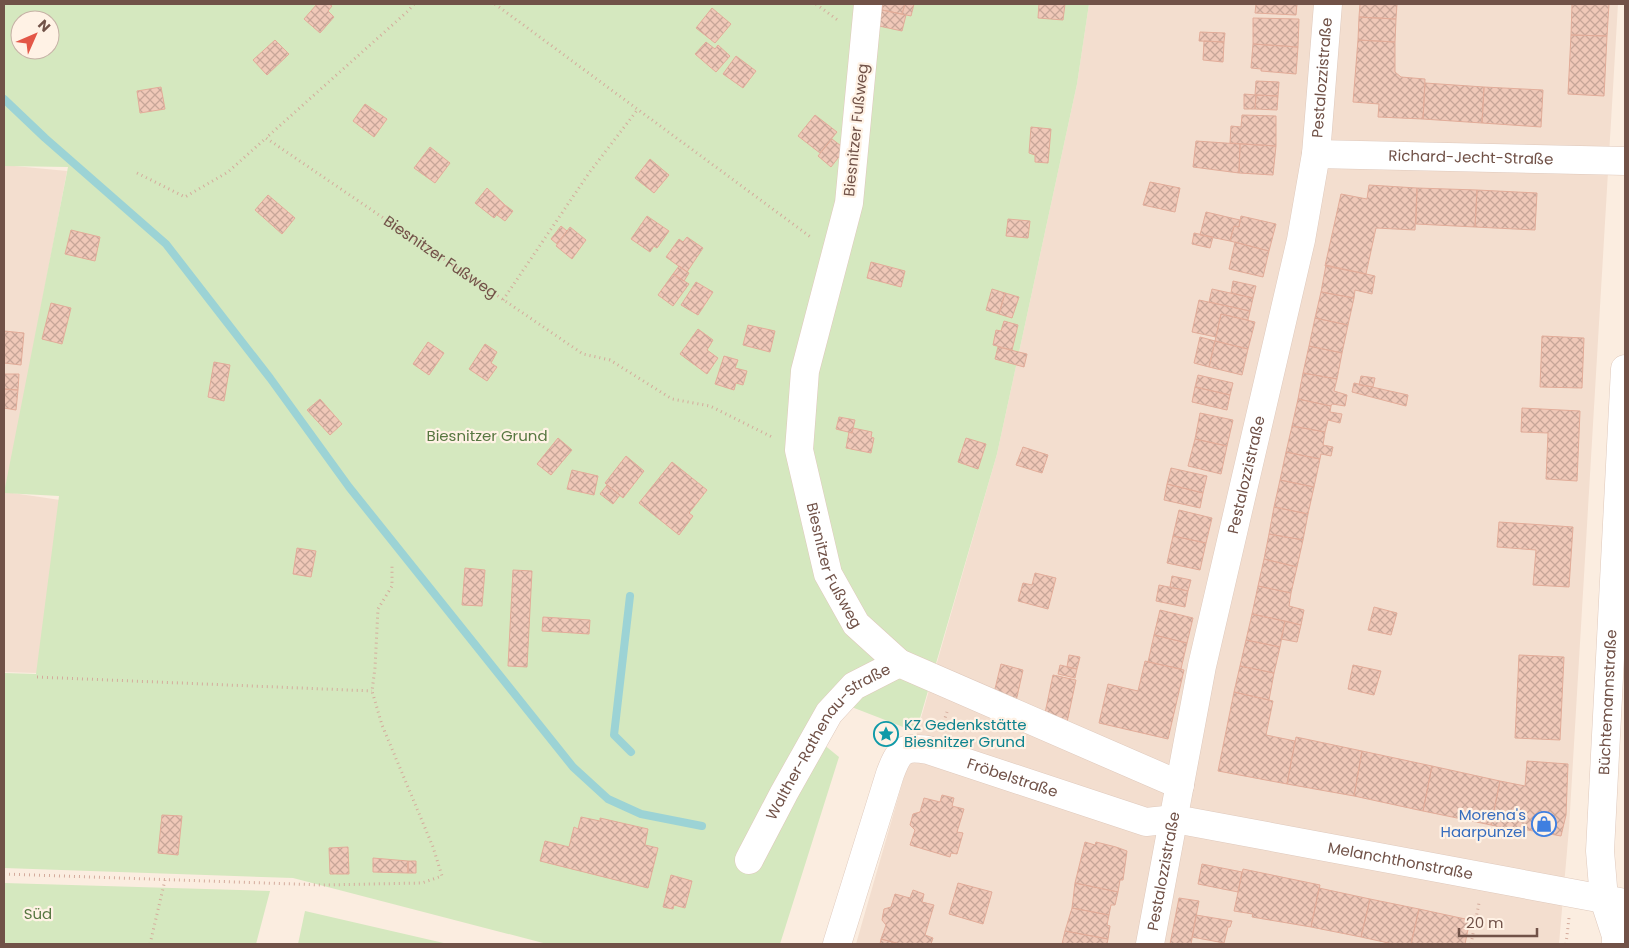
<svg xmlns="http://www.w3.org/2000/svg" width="1629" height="948" font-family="Poppins,sans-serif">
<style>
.residential{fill:#f3decf}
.garden{fill:#d5e8bf;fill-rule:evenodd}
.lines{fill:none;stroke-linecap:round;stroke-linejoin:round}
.stream{stroke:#9cd3d5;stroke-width:8}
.building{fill:url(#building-cross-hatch);stroke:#e2ac99}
.minor-casing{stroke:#dfc9bc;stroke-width:29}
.path{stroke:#d4ab9c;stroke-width:3;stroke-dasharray:1 4;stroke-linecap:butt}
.minor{stroke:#fff;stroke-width:28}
.labels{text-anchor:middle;stroke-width:4.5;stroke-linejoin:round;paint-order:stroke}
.street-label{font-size:15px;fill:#715248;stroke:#fff2e5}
.park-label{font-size:15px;fill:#577741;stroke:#fff2e5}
.culture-label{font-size:15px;fill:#0d838f;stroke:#fff2e5;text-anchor:start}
.shop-label{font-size:15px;fill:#366cbe;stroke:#fff2e5;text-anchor:end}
</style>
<defs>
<pattern id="building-cross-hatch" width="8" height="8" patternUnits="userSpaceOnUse" patternTransform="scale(1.25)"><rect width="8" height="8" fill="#f0c8b8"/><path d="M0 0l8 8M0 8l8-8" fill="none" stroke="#c7a598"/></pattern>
</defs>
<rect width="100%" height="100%" fill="#fbede0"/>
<path class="residential" d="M1089 4H1618L1569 828 1559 944H856L997 454 1077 84Z
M4 165 67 171 6 492 60 500 37 673 4 672Z"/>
<path class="garden" d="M4 4H1089L1077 84 997 454 916 732 831 699 812 735 839 757 780 944H547L293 878 4 868V673L36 674 59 496 4 493 68 167 4 166ZM20 20H50V50H20Z
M4 883 270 891 256 944H4Z
M305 911 448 944H298Z"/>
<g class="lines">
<path class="stream" d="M4 99 45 138 166 244 270 378 349 487 573 767 608 799 641 814 702 826
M630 596 614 735 631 752"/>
</g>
<path class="building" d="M317 4H329L332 6 328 11 334 17 320 33 304 19Z
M883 4H905L902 14 882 10Z
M905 4H914L911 16 902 14Z
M1039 4H1065L1063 20 1038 18Z
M1256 4H1297L1296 15 1255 13Z
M1360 4H1397L1396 19 1359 17Z
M1572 4H1609L1607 36 1571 35Z
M712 8 731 24 715 43 696 28Z
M882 10 906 15 902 31 879 26Z
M1359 17 1396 19 1395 42 1358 40Z
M1253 18 1299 19 1298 47 1253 44Z
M1200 32 1225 33 1224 42 1199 41Z
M1571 35 1607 36 1604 96 1568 94Z
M275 40 289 54 267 75 253 60Z
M1358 40 1395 42V72L1401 77 1425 79 1423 119 1378 117 1379 104 1353 102Z
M1204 41 1224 42 1223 62 1203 60Z
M706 42 715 49 718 45 730 56 716 72 695 54Z
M1253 44 1298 47 1296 74 1261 71V69L1251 68Z
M736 56 756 71 743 88 723 74Z
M1256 81 1279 82 1278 96 1255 95Z
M1425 83 1484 87 1482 123 1423 119Z
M161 87 165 109 140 113 137 91Z
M1484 87 1543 90 1541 127 1482 123Z
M1244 94 1256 95 1255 109H1244Z
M1256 95 1278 96 1277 110 1255 109Z
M365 104 387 119 374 137 353 121Z
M815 115 837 132 820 153 798 136Z
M1242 115 1276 116V146L1230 143 1231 126 1241 127Z
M1031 127 1051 129 1048 163 1035 162V155L1029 153Z
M832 139 845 149 831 167 818 156Z
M1196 141 1240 144 1239 173 1193 167Z
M1240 144 1276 146 1273 175 1239 173Z
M430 147 450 163 435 183 414 168Z
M650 159 669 175 654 193 635 178Z
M1150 182 1180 188 1175 212 1143 205Z
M1369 185 1417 188 1415 230 1376 228 1366 274 1325 266 1341 194 1367 199Z
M487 188 505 205 494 218 475 203Z
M1417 188 1477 190 1475 227 1416 224Z
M1477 190 1537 193 1535 230 1475 227Z
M268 195 295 218 282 234 255 210Z
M505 205 513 211 505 221 497 215Z
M1206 212 1240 220 1239 227 1234 226 1230 241 1200 235Z
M647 216 669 231 657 248 654 246 650 252 631 239Z
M1241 216 1276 224 1269 251 1230 241 1234 226 1239 227Z
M1008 219 1030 221 1028 238 1006 236Z
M561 226 567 231 557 244 551 239Z
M570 227 586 240 572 259 556 246Z
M71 230 100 237 95 261 65 254Z
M1194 233 1213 237 1210 248 1192 244Z
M687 237 703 248 687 272 666 257 679 239 683 242Z
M1235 242 1269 251 1263 277 1229 269Z
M871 262 905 271 901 287 867 278Z
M1326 265 1375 276 1372 294 1355 290 1354 298 1321 292Z
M679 266 689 273 684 281 673 274Z
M673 274 689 284 673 306 658 295Z
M1233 281 1256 286 1253 298 1231 293Z
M696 282 713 292 698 315 681 305Z
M992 289 1005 293 999 314 986 310Z
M1212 289 1253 298 1250 311 1209 302Z
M1321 292 1354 298 1348 325 1315 318Z
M1005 293 1019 297 1012 318 999 314Z
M1199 300 1250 311 1248 320 1221 314 1216 337 1192 332Z
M51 303 71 308 62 344 42 339Z
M1221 314 1255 322 1248 349 1215 341Z
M1315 318 1348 325 1342 353 1309 346Z
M1004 321 1018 325 1012 350 993 345 996 330 1001 331Z
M748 325 775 331 770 352 743 345Z
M698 329 713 340 707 350 718 358 707 374 680 354Z
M4 331 24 333 21 365 4 363Z
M1542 336 1584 338 1582 388 1540 387Z
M1200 337 1215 341 1209 367 1194 363Z
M1215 341 1248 349 1242 375 1209 367Z
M428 342 444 353 429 375 413 364Z
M485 344 497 352 491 363 497 367 487 381 469 369Z
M1309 346 1342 353 1337 379 1303 373Z
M998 347 1027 354 1024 367 995 359Z
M724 356 738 360 735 368 747 371 743 385 736 383 734 390 715 384Z
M214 362 230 365 224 401 208 397Z
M1303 373 1337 379 1334 391 1347 395 1345 406 1332 404 1331 406 1298 399Z
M4 374H19L18 390 4 389Z
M1198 375 1233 383 1230 395 1195 387Z
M1361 376 1375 378 1373 387 1359 385Z
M1354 383 1408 395 1406 406 1352 392Z
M1195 387 1230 395 1227 410 1192 402Z
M4 389 18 390 16 410 4 408Z
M320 399 342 424 330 435 307 410Z
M1298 399 1331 406 1330 412 1342 414 1340 423 1328 420 1325 432 1292 426Z
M1522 408 1580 411 1577 481 1546 479 1548 433 1521 432Z
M1200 413 1233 420 1227 446 1195 439Z
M839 417 855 420 852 433 836 429Z
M1292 426 1325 432 1323 445 1333 447 1331 456 1321 454 1320 459 1286 452Z
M853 428 872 432 871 437 874 438 871 453 846 448 849 432 852 433Z
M558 438 572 450 551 475 537 464Z
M966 438 986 444 978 469 958 462Z
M1195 439 1227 446 1221 474 1188 466Z
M1023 447 1048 455 1042 473 1016 465Z
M1286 452 1320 459 1314 487 1280 480Z
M626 456 644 471 623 498 605 483Z
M672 462 707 490 689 513 693 516 679 535 639 503Z
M1171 468 1207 476 1203 493 1167 484Z
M572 470 598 476 594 495 567 489Z
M1280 480 1314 487 1308 514 1274 507Z
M1167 484 1203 493 1200 508 1164 500Z
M607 485 620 495 613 504 600 494Z
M1274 507 1308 514 1303 540 1269 534Z
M1179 510 1212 518 1206 543 1173 536Z
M1499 522 1573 527 1569 587 1533 585 1536 550 1497 547Z
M1269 534 1303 540 1297 567 1264 559Z
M1173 536 1206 543 1200 570 1167 563Z
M297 548 316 551 311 577 293 574Z
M1264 559 1297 567 1291 593 1258 586Z
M465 568 485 570 482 606 462 605Z
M513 570 532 571 527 667 508 666Z
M1035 573 1056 578 1048 609 1018 601 1023 583 1032 585Z
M1172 576 1191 580 1188 591 1170 587Z
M1159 585 1188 591 1185 607 1156 601Z
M1258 586 1291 593 1289 606 1304 610 1301 625 1252 614Z
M1374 607 1397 613 1391 635 1368 630Z
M1160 610 1193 618 1187 643 1154 635Z
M1252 614 1285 621 1280 647 1246 640Z
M543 617 590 620 589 634 542 631Z
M1285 621 1301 625 1297 642 1281 639Z
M1154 635 1187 643 1181 669 1148 662Z
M1246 640 1280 647 1274 673 1240 666Z
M1069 655 1080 657 1077 669 1067 667Z
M1519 655 1564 657 1560 740 1515 738Z
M1145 661 1184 670 1168 739 1099 723 1108 684 1138 691Z
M1001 664 1023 670 1015 706 993 697Z
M1060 665 1077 669 1075 678 1058 674Z
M1353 665 1381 671 1374 695 1348 689Z
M1240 666 1274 673 1269 700 1234 692Z
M1053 675 1076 680 1066 727 1044 718Z
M1234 692 1273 701 1266 735 1295 741 1287 784 1218 771Z
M1296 737 1362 751 1354 796 1287 784Z
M1362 751 1432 766 1423 811 1354 796Z
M1527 761 1568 764 1566 815 1561 836 1522 829 1521 832 1491 825 1500 781 1525 786Z
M1432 766 1500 781 1491 825 1423 811Z
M942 795 954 798 952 806 964 809 957 832 963 833 957 854 951 853 950 857 910 845 915 830 910 825 913 814 920 812 924 798 940 802Z
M162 815 182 816 178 855 158 853Z
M581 817 600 821V818L648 829 645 845 658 848 648 888 540 861 545 841 569 847 574 827 578 829Z
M1085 842 1095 845 1096 842 1116 847 1127 851 1123 880H1120L1118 892 1075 883Z
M348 847 349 874H330L329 848Z
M373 858 408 861V873L373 872Z
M408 861H416V873H408Z
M1202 864 1242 872 1238 892 1198 884Z
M1243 869 1320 885 1311 927 1252 917 1253 914 1234 911Z
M671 875 692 881 685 908 674 905 673 909 663 907Z
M958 883 992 892 983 924 949 914Z
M1075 883 1118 892 1115 905H1111L1109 915 1072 908Z
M1319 888 1370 899 1361 937 1311 927Z
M913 890 924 894 922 902 934 905 925 935 933 938 931 944H900L881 939 886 925 882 920 884 909 891 907 895 894 910 898Z
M1179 898 1199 901 1191 944H1170Z
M1370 899 1419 909 1411 944H1393L1361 937Z
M1072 908 1109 915 1107 925 1110 926 1108 939 1065 931Z
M1419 909 1470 920 1465 944H1411Z
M1196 915 1232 921 1230 927H1228L1224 943 1192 937Z
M1065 931 1108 939 1107 944H1062Z
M881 939 900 944H880Z"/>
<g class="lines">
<defs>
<g id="minor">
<path id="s2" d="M868 4 849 203 805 371 799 450 828 574 856 624 899 663 1180 785"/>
<path id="s3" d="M1316 154 1625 161"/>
<path id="s4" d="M749 860 784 793 829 713 854 686 899 663"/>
<path id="s5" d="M837 944 890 774C899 750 903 746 928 750L1146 822 1175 819 1625 903"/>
<path id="s6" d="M1150 944 1202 666 1301 240 1316 154 1328 4"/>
<path id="s7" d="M1616 944V936L1604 899 1600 851 1625 369"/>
</g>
</defs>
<use href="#minor" class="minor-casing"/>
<g class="path">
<path id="s1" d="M414 4 408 11 266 138 583 354 610 360 672 399 710 406 774 438"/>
<path d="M495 4 812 238"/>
<path d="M816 4 839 21"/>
<path d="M137 173 185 197 228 172 266 138"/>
<path d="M503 300 589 173 638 109"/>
<path d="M37 677 372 691"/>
<path d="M942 727 947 712"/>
<path d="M4 874 323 885 422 883 442 876 433 847 382 725 372 691 375 668 378 609 392 586V565"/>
<path d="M150 944 165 880"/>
<path d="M1471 944 1479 903"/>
<path d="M1566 944 1569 918"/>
</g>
<use href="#minor" class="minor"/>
</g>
<defs>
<symbol id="sight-ring" viewBox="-11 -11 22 22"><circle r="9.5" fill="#fff2e5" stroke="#0f9aa8" stroke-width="1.5"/><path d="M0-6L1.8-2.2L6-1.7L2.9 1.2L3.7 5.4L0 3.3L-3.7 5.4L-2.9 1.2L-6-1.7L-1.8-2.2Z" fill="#0f9aa8"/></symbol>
<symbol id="shop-ring" viewBox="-11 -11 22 22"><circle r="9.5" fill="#fff2e5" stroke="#3f7fe0" stroke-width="1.5"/><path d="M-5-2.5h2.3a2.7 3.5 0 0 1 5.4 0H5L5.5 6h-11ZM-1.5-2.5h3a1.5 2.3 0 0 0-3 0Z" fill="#3f7fe0"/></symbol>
</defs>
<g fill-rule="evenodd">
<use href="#sight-ring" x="872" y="720" width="28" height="28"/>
<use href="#shop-ring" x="1530" y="810" width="28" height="28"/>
</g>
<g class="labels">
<g class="street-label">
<text dy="5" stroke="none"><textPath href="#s6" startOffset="884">Pestalozzistraße</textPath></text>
<text transform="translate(856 130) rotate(-84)" y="5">Biesnitzer Fußweg</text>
<text dy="5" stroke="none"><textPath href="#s3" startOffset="155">Richard-Jecht-Straße</textPath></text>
<text dy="5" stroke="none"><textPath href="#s1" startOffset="411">Biesnitzer Fußweg</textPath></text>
<text dy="5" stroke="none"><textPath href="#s6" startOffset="479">Pestalozzistraße</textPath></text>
<text dy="5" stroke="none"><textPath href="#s2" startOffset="574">Biesnitzer Fußweg</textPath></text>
<text dy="5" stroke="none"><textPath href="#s7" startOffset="244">Büchtemannstraße</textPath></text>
<text dy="5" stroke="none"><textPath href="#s4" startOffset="145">Walther-Rathenau-Straße</textPath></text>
<text dy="5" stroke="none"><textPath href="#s5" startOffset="319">Fröbelstraße</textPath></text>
<text dy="5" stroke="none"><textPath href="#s5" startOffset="718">Melanchthonstraße</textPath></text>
<text dy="5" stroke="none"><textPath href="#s6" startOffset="74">Pestalozzistraße</textPath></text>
</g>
<g class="park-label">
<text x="487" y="441">Biesnitzer Grund</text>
<text x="38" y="919">Süd</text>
</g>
<g class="culture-label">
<text x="904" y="730">KZ Gedenkstätte<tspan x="904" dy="17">Biesnitzer Grund</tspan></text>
</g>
<g class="shop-label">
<text x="1526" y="820">Morena's<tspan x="1526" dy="17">Haarpunzel</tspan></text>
</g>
</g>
<rect width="1629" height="948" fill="none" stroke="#715248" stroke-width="10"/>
<g transform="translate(35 35) rotate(45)"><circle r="24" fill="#fff2e5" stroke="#c6b2a6"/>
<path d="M0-4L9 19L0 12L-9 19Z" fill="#e35747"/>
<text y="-8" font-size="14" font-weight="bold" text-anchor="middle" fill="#715248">N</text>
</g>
<path d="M1459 928v8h78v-8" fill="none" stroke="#715248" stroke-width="2.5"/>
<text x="1466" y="928" font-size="15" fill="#715248" stroke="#fff2e5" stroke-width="4" paint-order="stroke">20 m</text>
</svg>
